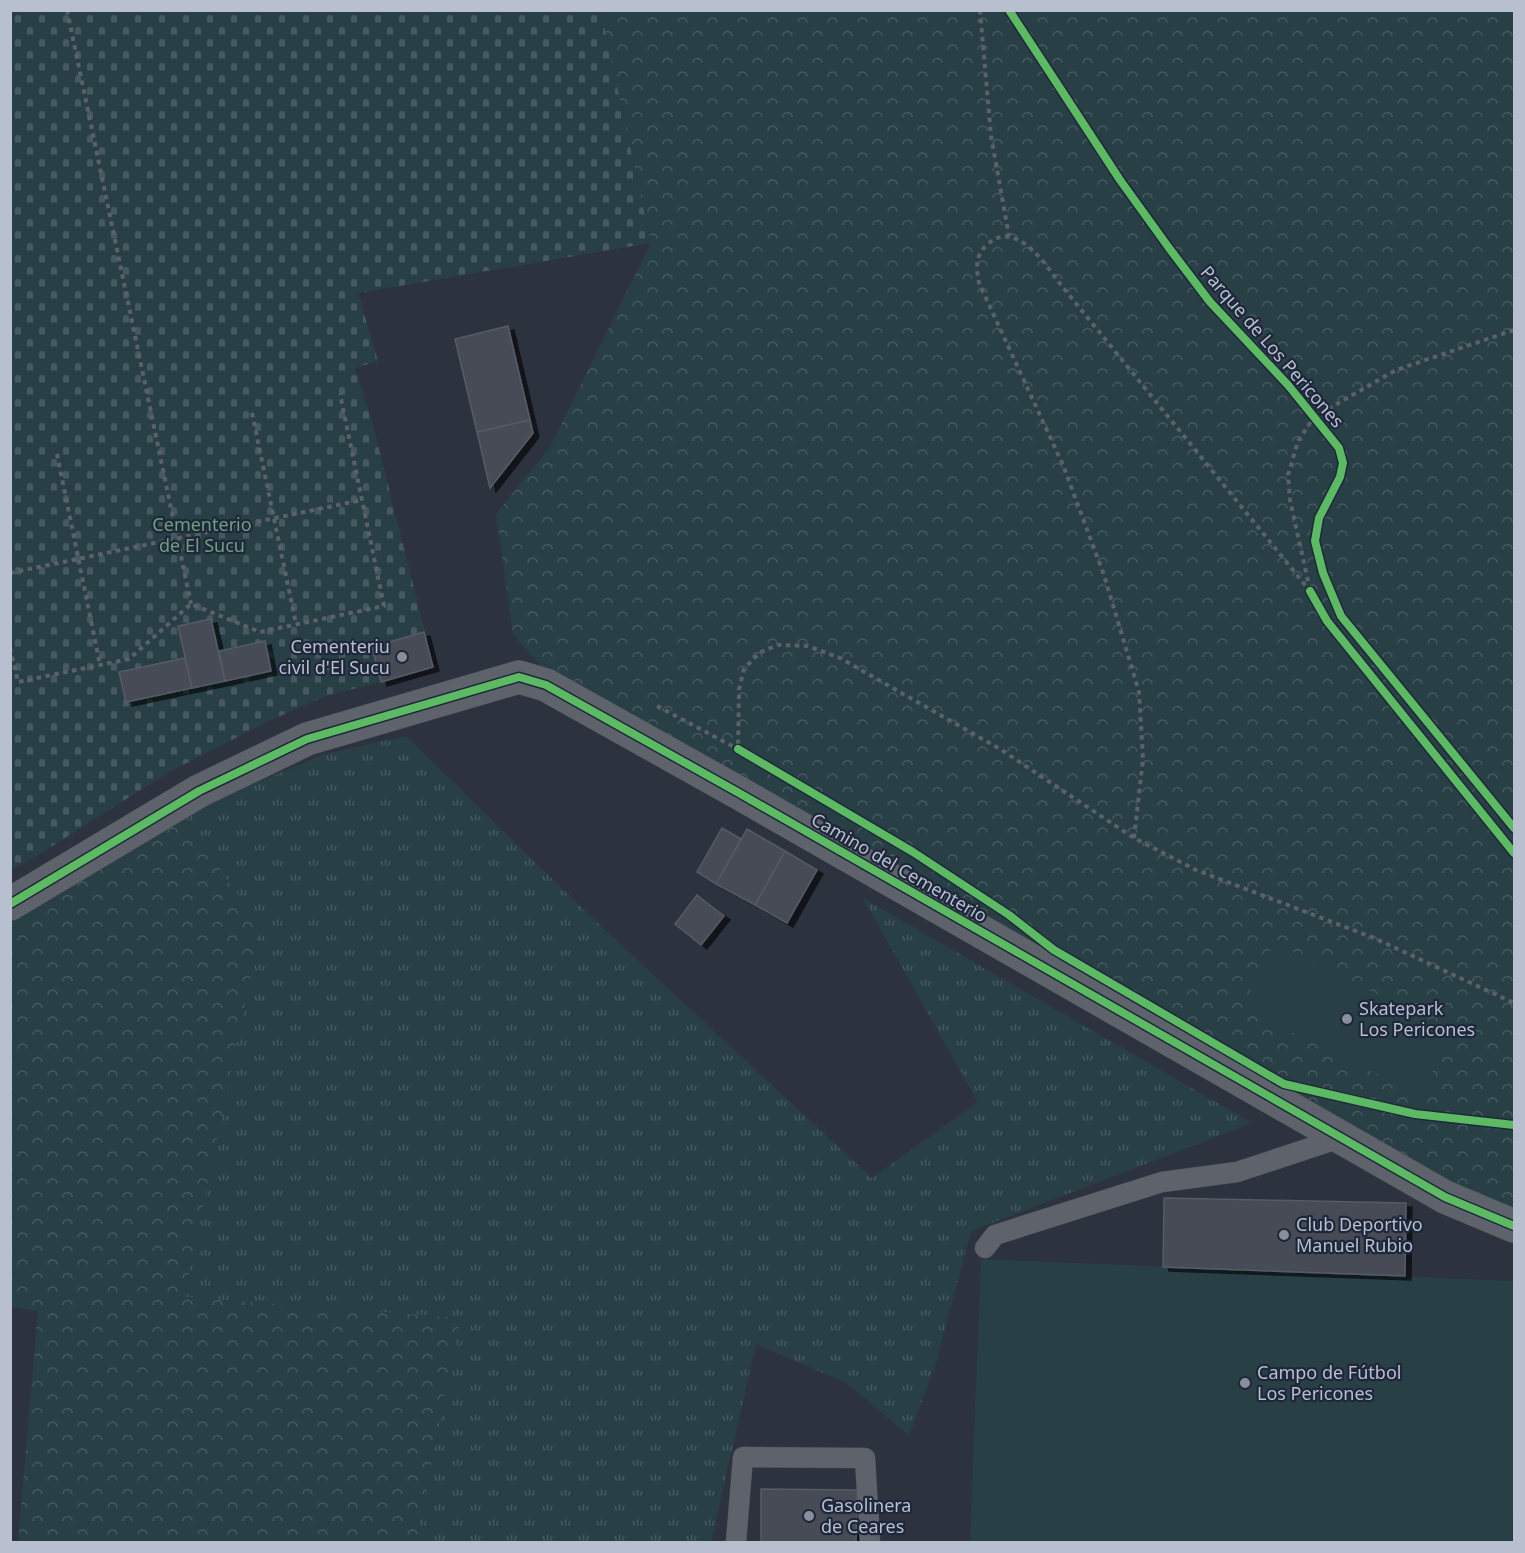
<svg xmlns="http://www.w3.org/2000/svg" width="1525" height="1553" font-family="'Noto Sans',sans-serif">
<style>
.grass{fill:url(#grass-tufts)}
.cemetery{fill:url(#cemetery-stones)}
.park{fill:url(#park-crowns)}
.pitch{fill:#293f46}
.building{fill:#464c55;stroke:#555b65;stroke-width:1.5;filter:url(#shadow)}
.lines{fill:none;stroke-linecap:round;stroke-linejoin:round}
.service-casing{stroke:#4a4e57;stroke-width:21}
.minor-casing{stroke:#4a4e57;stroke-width:34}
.path{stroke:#5b6169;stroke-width:4;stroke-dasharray:4.5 4.5;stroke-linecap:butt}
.service{stroke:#5e626b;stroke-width:20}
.minor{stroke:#5e626b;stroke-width:33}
.cycleway-casing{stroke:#1f283b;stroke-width:11}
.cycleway{stroke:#5cba63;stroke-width:8}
.poi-dot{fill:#878e9c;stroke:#1f283b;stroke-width:2}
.labels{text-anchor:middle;stroke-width:4.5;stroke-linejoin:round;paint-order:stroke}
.street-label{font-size:18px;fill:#b8bfcf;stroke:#1f283b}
.park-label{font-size:18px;fill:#6da17d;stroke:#1f283b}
.poi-label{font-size:18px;fill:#b8bfcf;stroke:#1f283b;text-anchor:start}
</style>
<defs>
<pattern id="grass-tufts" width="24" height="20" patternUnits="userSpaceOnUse" patternTransform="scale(1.5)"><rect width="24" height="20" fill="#293f46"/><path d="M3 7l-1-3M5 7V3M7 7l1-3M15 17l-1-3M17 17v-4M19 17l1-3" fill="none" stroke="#465960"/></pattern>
<pattern id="cemetery-stones" width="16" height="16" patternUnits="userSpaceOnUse" patternTransform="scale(1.5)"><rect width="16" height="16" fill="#293f46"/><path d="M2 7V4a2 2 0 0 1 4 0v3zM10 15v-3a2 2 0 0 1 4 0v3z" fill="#465960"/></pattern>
<pattern id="park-crowns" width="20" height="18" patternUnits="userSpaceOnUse" patternTransform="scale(1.5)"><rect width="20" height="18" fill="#293f46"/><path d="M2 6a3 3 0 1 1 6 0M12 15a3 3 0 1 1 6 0" fill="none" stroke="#465960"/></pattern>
<filter id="shadow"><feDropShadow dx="6" dy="4" stdDeviation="0" flood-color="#0009"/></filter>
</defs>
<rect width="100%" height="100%" fill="#2d333e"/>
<path class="grass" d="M406 736 589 915 872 1178 978 1102 863 898 1252 1123 971 1231 936 1363 909 1435 846 1383 756 1344 711 1542H416L460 1318 184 1297 261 927 181 815 324 754Z"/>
<path class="cemetery" d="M11 11H601L651 243 358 293 378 361 355 368 372 421 434 668 326 696 271 720 169 772 35 857 11 870Z"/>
<path class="park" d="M601 11H1514V1213L1446 1186 548 674 513 634 496 514 550 447 651 243Z
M181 815 261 927 184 1297 460 1318 416 1542H18L38 1311 11 1307V922Z"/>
<path class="pitch" d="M1274 943 1452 1031 1421 1096 1242 1008Z
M981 1259 1514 1281V1486L1512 1542H970Z"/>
<path class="building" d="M508 326 530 420 477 432 455 339Z
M530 420 533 433 490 488 477 432Z
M211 619 225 681 192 688 178 626Z
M424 632 433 667 381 682 372 647Z
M265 641 271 671 225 681 219 651Z
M185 658 192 688 126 702 119 672Z
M722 828 741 839 716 884 697 872Z
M747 829 785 851 755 905 716 884Z
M785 851 817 870 787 923 755 905Z
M697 895 724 916 701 945 675 924Z
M1164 1198 1406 1203 1405 1276 1163 1267Z
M761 1489 857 1490 856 1542H761Z"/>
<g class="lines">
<defs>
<path id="service" d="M985 1248 995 1235 1162 1182 1237 1172 1340 1138
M736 1542 743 1457 865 1458 870 1542"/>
<path id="minor" d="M10 904 199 791 307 739 519 677 546 685 739 793 1445 1197 1514 1226"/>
</defs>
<use href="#service" class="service-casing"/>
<use href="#minor" class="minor-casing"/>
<path class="path" d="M67 10 191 604
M980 10 991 136 1009 236
M252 413 296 624
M57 454 100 665
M10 573 362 500
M1310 590 1290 500 1288 475 1298 441 1314 417 1396 370 1514 330
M10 648 18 682 129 659 191 604 260 632 384 606 340 394
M657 706 738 749
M738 753 739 689 744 669 759 653 778 645 808 646 840 658 1000 749 1134 838 1196 870 1374 938 1514 1003
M1134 838 1143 759 1139 692 1104 575 1063 465 979 283C976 267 975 255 988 244 1014 220 1043 260 1057 280L1310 591"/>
<use href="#service" class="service"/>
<use href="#minor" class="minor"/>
<defs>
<path id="cycleway" d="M1009 10 1120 180 1169 248 1210 302 1288 385 1339 448 1343 463 1340 477 1319 518 1315 541 1323 573 1341 616 1514 828
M1310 591 1327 621 1514 853
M738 749 913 852 1009 915 1054 950 1284 1084 1415 1114 1514 1125
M10 904 199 791 307 739 519 677 546 685 739 793 1445 1197 1514 1226"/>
</defs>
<use href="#cycleway" class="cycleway-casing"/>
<use href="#cycleway" class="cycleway"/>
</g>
<g class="poi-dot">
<circle cx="402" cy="657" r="6"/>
<circle cx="1347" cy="1019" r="6"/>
<circle cx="1284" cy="1235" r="6"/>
<circle cx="1245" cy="1383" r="6"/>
<circle cx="809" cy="1516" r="6"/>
</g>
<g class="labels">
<g class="street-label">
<text transform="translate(1272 347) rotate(49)" y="6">Parque de Los Pericones</text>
<text transform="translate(899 868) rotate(30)" y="6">Camino del Cementerio</text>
</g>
<g class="park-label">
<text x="202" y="531">Cementerio<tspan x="202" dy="21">de El Sucu</tspan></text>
</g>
<g class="poi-label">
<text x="390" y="653" text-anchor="end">Cementeriu<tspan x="390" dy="21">civil d'El Sucu</tspan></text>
<text x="1359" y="1015">Skatepark<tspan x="1359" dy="21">Los Pericones</tspan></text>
<text x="1296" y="1231">Club Deportivo<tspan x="1296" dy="21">Manuel Rubio</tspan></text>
<text x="1257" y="1379">Campo de Fútbol<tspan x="1257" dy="21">Los Pericones</tspan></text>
<text x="821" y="1512">Gasolinera<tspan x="821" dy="21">de Ceares</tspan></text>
</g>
</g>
<rect width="1525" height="1553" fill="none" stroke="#b8bfcf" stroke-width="24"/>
</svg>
